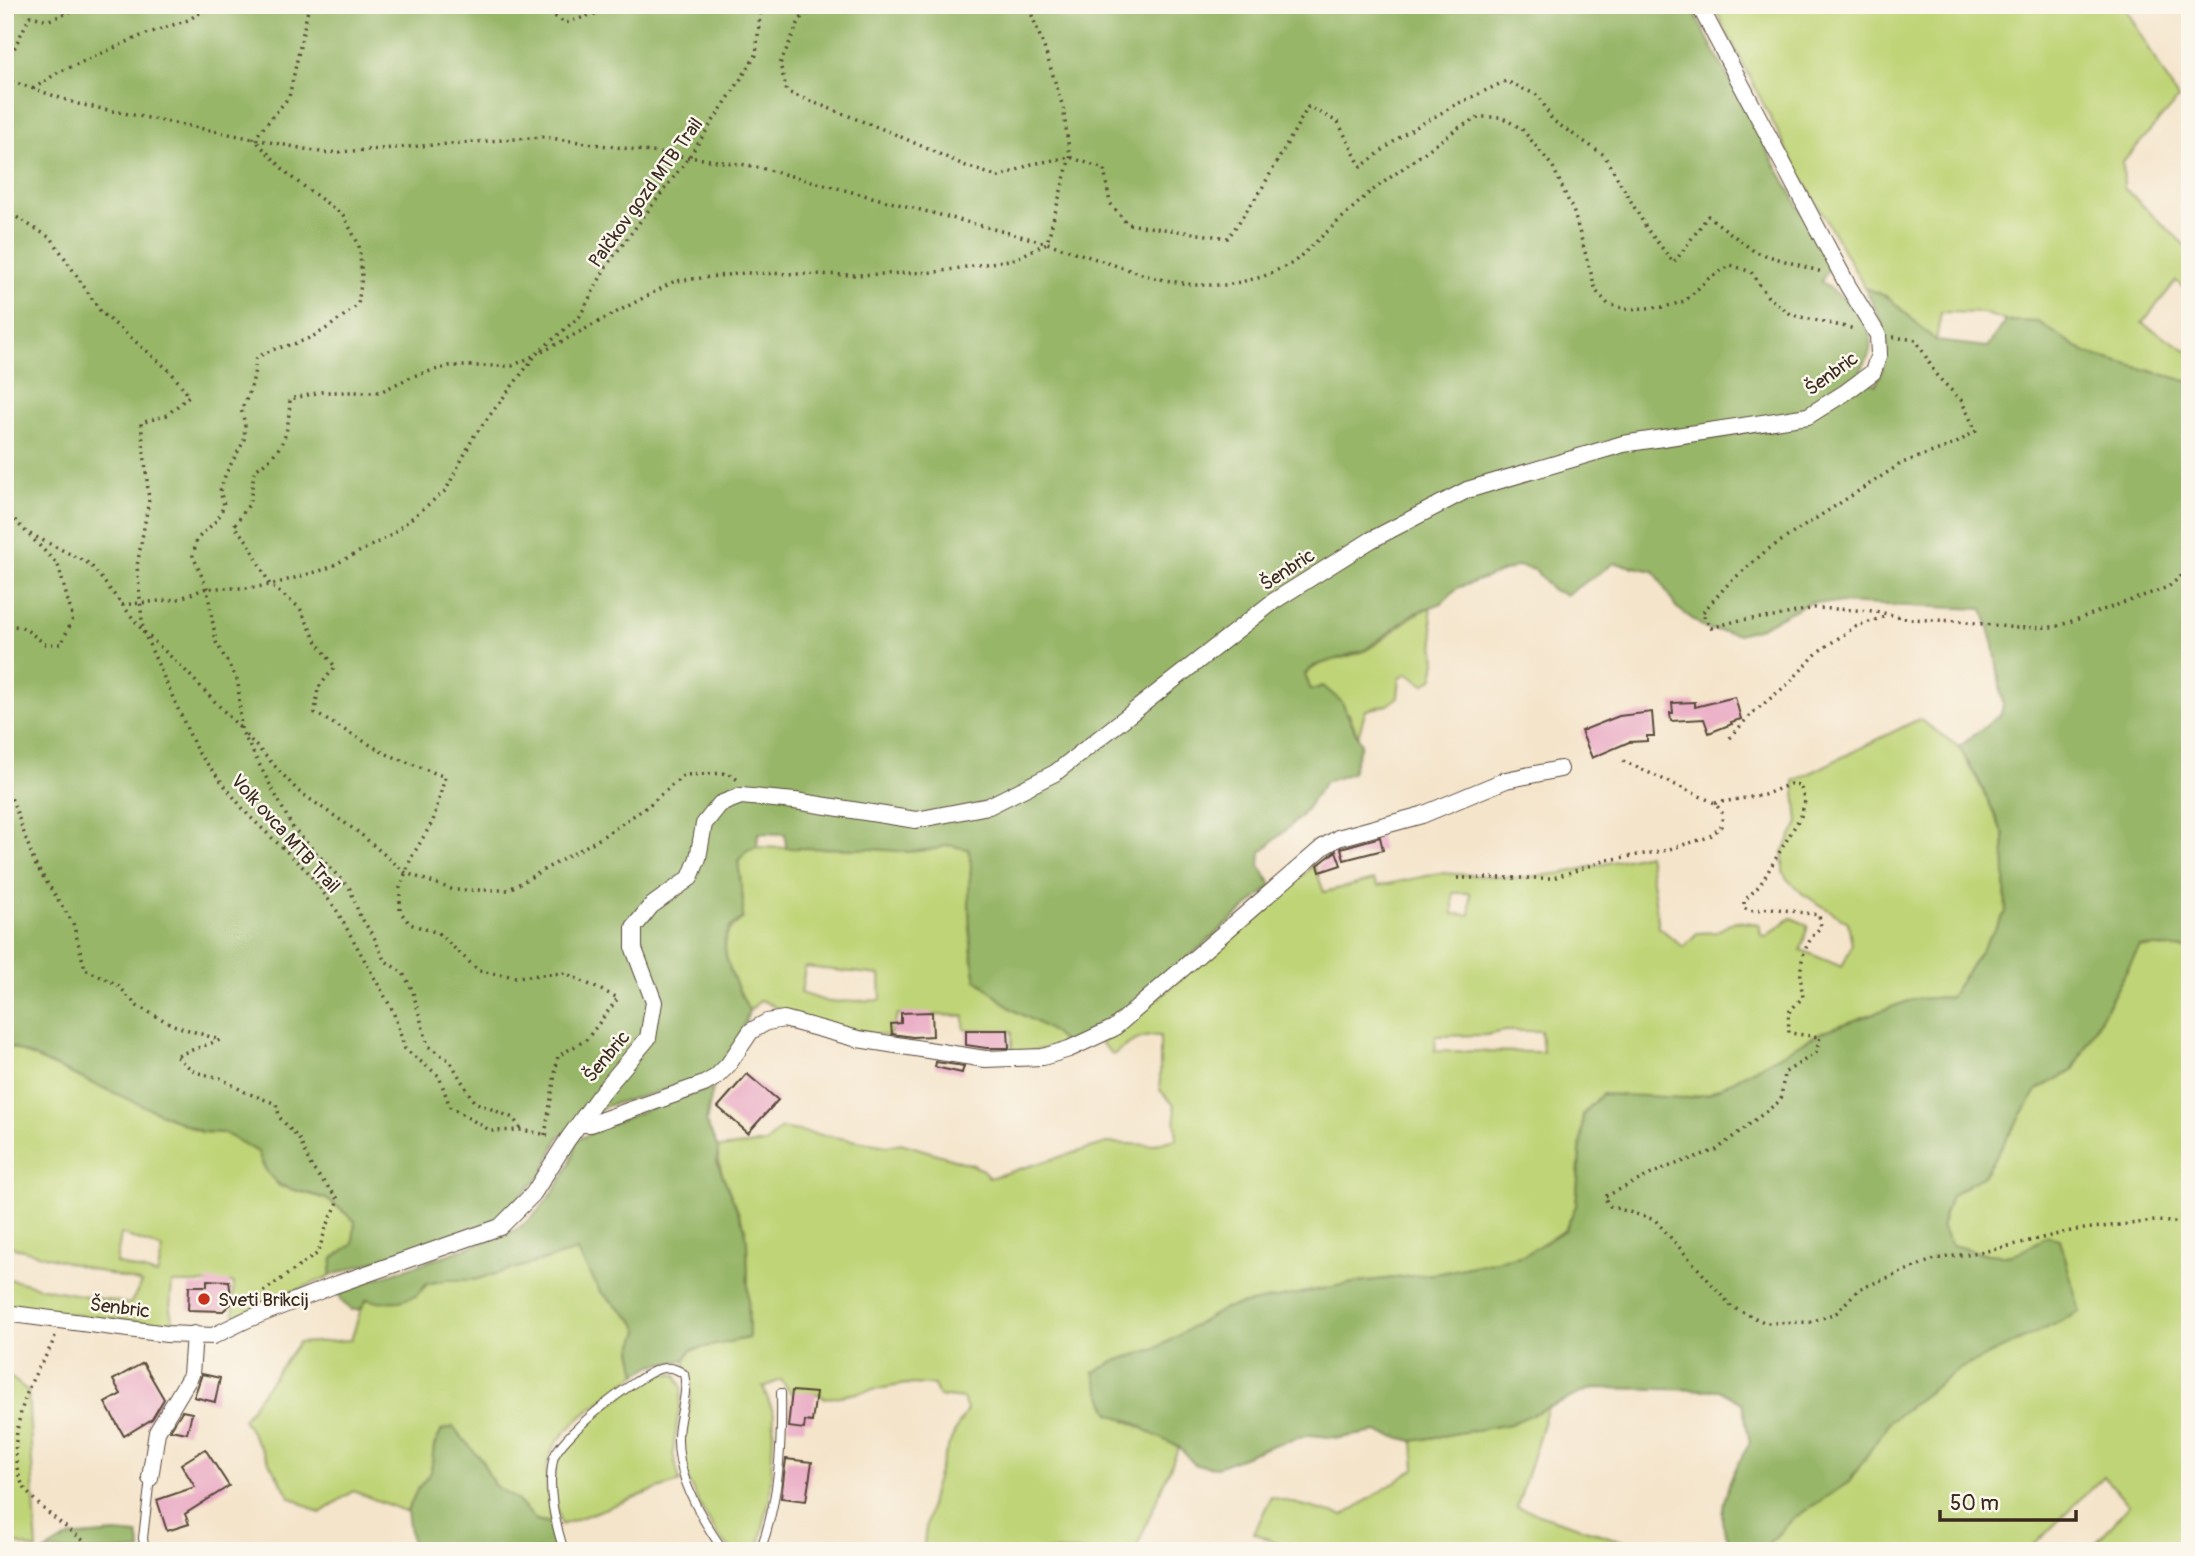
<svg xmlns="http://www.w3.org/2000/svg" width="2195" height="1556" font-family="Pangolin,sans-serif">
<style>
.green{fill:#bfd477;stroke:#7d7f4a;stroke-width:2;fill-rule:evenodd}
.forest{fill:#97b668;stroke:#697043;stroke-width:2}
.building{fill:#eaacc5}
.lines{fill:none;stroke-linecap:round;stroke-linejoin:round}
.service-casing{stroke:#574638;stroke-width:10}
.minor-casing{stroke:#574638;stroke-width:18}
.path{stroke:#574638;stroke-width:3.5;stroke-dasharray:2 5;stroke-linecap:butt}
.service{stroke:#fff;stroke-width:8}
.minor{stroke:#fff;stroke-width:16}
.poi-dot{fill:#c8321e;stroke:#fbf7ec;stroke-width:2.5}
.labels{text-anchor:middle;stroke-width:5;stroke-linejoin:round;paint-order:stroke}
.street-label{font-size:19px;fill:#3b2a1e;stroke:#fbf7ec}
.poi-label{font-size:19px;fill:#3b2a1e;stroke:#fbf7ec;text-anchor:start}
</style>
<rect width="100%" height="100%" fill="#fbf7ec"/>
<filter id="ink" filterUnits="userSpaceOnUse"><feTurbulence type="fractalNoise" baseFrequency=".0143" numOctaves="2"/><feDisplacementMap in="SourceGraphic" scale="14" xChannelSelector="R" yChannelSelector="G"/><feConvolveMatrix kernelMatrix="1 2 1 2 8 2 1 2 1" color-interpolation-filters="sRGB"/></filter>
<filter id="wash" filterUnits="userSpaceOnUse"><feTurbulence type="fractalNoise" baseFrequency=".00686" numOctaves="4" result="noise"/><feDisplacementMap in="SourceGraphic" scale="28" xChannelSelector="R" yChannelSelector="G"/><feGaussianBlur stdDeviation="1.57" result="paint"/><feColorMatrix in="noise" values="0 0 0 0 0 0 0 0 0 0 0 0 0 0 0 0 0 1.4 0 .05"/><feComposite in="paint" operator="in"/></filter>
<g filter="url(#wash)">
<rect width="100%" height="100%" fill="#f4e4ca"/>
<path class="green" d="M1713 5H2124L2178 99 2123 162 2124 188 2190 250V294L2176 281 2142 323 2190 352V382L2086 353 2038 322 2006 321 1983 313 1941 312 1936 341 1888 297 1865 288 1791 158Z
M1430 607 1436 661 1433 678 1424 685 1408 673 1400 678 1398 697 1388 705 1366 710 1358 736 1349 714 1311 690 1305 675C1321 657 1345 661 1366 650 1389 638 1405 617 1430 607Z
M1919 719 1959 747 1978 781 2004 835 2006 912 1950 997 1914 999 1822 1032 1709 1094 1583 1114 1576 1206 1565 1230 1524 1255 1441 1273 1358 1282 1225 1308 1155 1349 1118 1360 1094 1372 1110 1414C1135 1422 1155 1436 1179 1447L1135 1551H923C928 1502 941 1451 967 1410L963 1399 939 1396 934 1385 906 1384 824 1399 820 1394 791 1393 781 1380 763 1387 774 1414 770 1496 758 1551H733C713 1535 685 1482 682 1456 679 1432 694 1406 691 1381 690 1374 686 1367 685 1360L691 1350 749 1338 747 1242C742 1211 716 1176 718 1148L766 1143 781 1128 887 1146 901 1143 973 1165 983 1170 989 1178 1107 1143 1151 1145 1177 1139 1174 1105 1160 1090V1036C1142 1034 1127 1044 1113 1055L1101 1043 1135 1018 1314 865 1324 892 1374 880 1378 886 1441 873 1520 878 1564 873 1648 854 1659 927 1683 947 1697 933 1716 932 1735 921 1759 924 1761 935 1765 937 1791 918 1808 925 1801 950 1842 967 1852 945 1848 922 1803 894 1787 879 1783 871V852L1798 823 1794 781ZM1453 893H1470V915L1453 914ZM1504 1031H1541L1543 1052 1435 1051 1436 1036 1487 1035Z
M948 845 968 849C974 870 969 872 969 892 969 922 970 951 976 980 991 989 1001 1003 1015 1011 1037 1023 1048 1026 1066 1045L1012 1054V1031L964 1029V1016L898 1014 889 1036C841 1030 804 1023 761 1000L749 1011C738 985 707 941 739 922L743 900 738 861 747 850 757 847C795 849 834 847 872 849 899 850 922 854 948 845ZM805 967 880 975 881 1000 828 1002 801 993Z
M2140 946 2190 949V1537L2176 1551H2089L2129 1505 2104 1476 2028 1551H1754L1764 1548 1794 1518 1849 1482 1890 1421 1959 1369 2079 1312 2060 1239 2045 1236C2010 1265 1992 1255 1952 1245L1941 1227 1951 1195 1983 1176 2038 1089 2073 1071Z
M5 1044 202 1132 224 1133 258 1152 263 1166 279 1186 327 1199 355 1221 353 1244 334 1258 330 1276 234 1317 233 1283H172L170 1310 174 1325 55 1313 5 1305V1278L47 1289 130 1304 142 1283 5 1245ZM121 1234 163 1249 157 1275 116 1263Z
M578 1251 600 1291 635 1322 639 1331 632 1350 637 1374C613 1393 559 1427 549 1457 543 1477 549 1502 551 1523L536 1520 517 1500 494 1485 481 1459 442 1430 434 1446 431 1472 417 1490 407 1512 353 1491 320 1513 290 1497 243 1419 298 1343 351 1340 361 1309 367 1299 378 1302 416 1296 427 1284 446 1280H474Z
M659 1372 676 1375 682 1388 673 1453 680 1482 655 1490 561 1525C557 1510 553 1492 554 1477 555 1432 626 1393 659 1372Z
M5 1373 28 1391 37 1550 5 1540Z
M1548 1407 1517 1507 1653 1551H1297L1254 1533 1271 1497 1343 1516 1415 1469 1413 1441 1510 1424Z"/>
<path class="forest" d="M5 5H1690L1755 128 1831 265 1821 282C1844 299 1875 317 1870 350 1869 358 1862 367 1858 375L1876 385C1897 340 1885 330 1865 288L1888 297 1936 341 1987 347 2006 321 2038 322 2086 353 2190 382V949L2140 946 2072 1071 2038 1089 1983 1176 1951 1195 1941 1227 1952 1245C1992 1255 2010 1265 2045 1236L2060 1239 2080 1312 1959 1369 1890 1421 1849 1482 1794 1518 1764 1548 1748 1551 1730 1542C1727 1536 1723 1528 1722 1521 1722 1494 1736 1465 1750 1443L1742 1403 1719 1390 1593 1388 1510 1424 1413 1441 1375 1432 1340 1438 1310 1435 1273 1445 1218 1467 1195 1465 1179 1447 1154 1435 1134 1422 1110 1414 1097 1385 1094 1372 1118 1360 1155 1349 1225 1308 1358 1282 1441 1273 1524 1255 1565 1230 1576 1206 1583 1114 1602 1094 1687 1098 1709 1094 1822 1032 1914 999 1950 997 2006 912 2004 835 1979 781 1959 747 2001 714 2003 705 1994 645 1983 609 1810 602 1757 629 1738 634 1706 629 1676 607 1654 571 1614 563 1566 595 1552 590 1535 570 1518 566 1457 588 1442 603 1415 613 1365 650 1314 666 1305 674 1311 690 1323 686 1342 702 1361 744 1352 773 1325 782 1301 816 1261 852 1260 867 1272 885 1128 1010 1066 1045C1048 1026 1037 1023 1015 1011 1001 1003 991 989 976 980 970 951 969 922 969 892 969 872 974 870 968 849L948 845 936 849 909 852 872 849 786 848 785 834 758 833 757 847 747 850 738 861 743 900V918C740 921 733 924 730 928 714 948 740 991 749 1011L741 1035 726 1062 701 1080 606 1106 559 1137 541 1176 497 1220 330 1276 333 1258 353 1244 355 1221C346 1214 335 1203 324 1198 288 1185 273 1195 258 1152L224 1133 202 1132 5 1044Z
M713 1088 706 1122 718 1148 717 1162 745 1228 747 1242 749 1338 691 1350 684 1360 653 1365 637 1374 632 1350 639 1331 635 1322 600 1291 577 1251 474 1280H446L427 1284 416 1296 400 1301 378 1302 367 1299 361 1309 352 1310 342 1302 338 1290C383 1277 427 1262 472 1246 486 1241 505 1237 517 1229 541 1214 575 1168 575 1141 620 1118 665 1102 713 1088Z
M453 1427 481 1459 494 1485 517 1500 536 1520 551 1523 559 1551H413L407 1512 417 1490 431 1472 434 1446 442 1430Z
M115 1533 138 1535 141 1551H45L69 1537Z"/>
<g id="blocks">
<path class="building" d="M1735 697 1741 719 1731 722 1732 724 1709 733 1704 719 1671 721 1670 713H1673L1672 703 1695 702V707Z
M1652 712 1654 736H1647V741L1629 742 1592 758 1581 731 1619 716Z
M1380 837 1383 850 1344 860 1341 848Z
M1336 851 1341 865 1320 872 1318 865Z
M932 1012 933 1036 913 1037 892 1034 891 1024 901 1023V1013Z
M966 1030H1008L1009 1048H986L966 1045Z
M936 1062 964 1066 962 1073 935 1067Z
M747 1074 778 1100 748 1133 718 1107Z
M207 1280 229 1281 232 1303 223 1311 188 1310 189 1286H207Z
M143 1363 164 1399 152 1419 124 1436 105 1403 121 1394 113 1380Z
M202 1374 220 1378 215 1402 194 1397Z
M792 1391 816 1393 812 1422 805 1421 804 1429 788 1427Z
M182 1411 192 1413 187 1433 170 1430Z
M205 1449 229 1486 185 1514 189 1524 167 1531 157 1500 195 1487 181 1464Z
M786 1459 812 1462 806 1501 781 1498Z"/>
</g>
</g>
<g filter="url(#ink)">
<use href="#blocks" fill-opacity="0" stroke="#574638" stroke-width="2"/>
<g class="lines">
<defs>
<path id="service" d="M145 1551 143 1538 150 1478
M564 1551C555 1522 547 1490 553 1460 557 1438 637 1376 659 1369 669 1366 675 1368 684 1374 689 1395 678 1416 678 1438 677 1478 701 1519 724 1551
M760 1551C779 1501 782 1445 781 1393"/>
<path id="minor" d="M579 1124H591L704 1084 716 1077 728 1065 751 1031 767 1022 784 1019 858 1039 985 1059 1043 1057 1069 1049 1114 1028 1323 847 1338 838 1422 815 1506 780 1560 769
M5 1313 167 1334 213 1336 246 1320 332 1286 500 1227 533 1194 568 1139 599 1096 648 1038 654 1002 634 949V927L651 906 690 878 698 858 704 824 720 804 741 796 795 801 916 820 989 806 1055 773 1274 601 1371 540 1467 490 1623 444 1808 416 1846 392 1873 372 1879 354 1878 335 1848 286 1699 5
M150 1478 157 1432 191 1375 194 1334"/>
</defs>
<use href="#service" class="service-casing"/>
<use href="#minor" class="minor-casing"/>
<path class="path" d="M309 5 289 97 254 139 291 177 343 215 359 245 362 276 358 305C342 317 326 331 307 339 290 347 270 347 256 359 254 379 251 393 241 409L245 424 244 441 226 473 220 491 224 505 218 519 197 539 193 556 207 588 216 642 238 681 241 730 293 828 350 889 359 914 375 939 384 960 403 973 412 989 428 1046 450 1061 474 1102 513 1118 522 1130
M537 5 565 23 624 5
M819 5 800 19 780 64 787 92 890 132 966 166 999 177 1032 164 1070 157 1104 169 1110 203 1127 224 1228 238 1261 190 1308 107 1338 122 1361 167 1404 134 1457 104 1506 81 1539 96 1552 120 1604 155 1647 229 1674 263 1708 216 1755 252 1822 272
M5 67 30 16 49 20 90 5
M5 79 78 104 325 153 543 137 753 166 1047 243 1154 278 1194 285H1227L1262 277 1293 263 1369 193 1458 128 1480 117H1501L1522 129 1553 167 1574 213 1596 291 1608 304 1626 309 1664 307 1685 301 1708 279 1731 265 1751 272 1768 297 1792 315 1855 329
M33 89 57 73 143 35 188 20 213 5
M5 210 52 239 101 312 171 372 189 396 167 415 141 423 149 500 137 566 143 631 197 751 248 815 308 872 337 911 393 1011 405 1049 439 1076 450 1107 491 1131 522 1130 548 1135
M1893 337 1916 340 1937 376 1961 400 1976 431 1955 444 1902 463 1767 550 1729 583 1702 613 1711 628 1740 620 1773 617 1814 608 1875 611 1909 619 1958 621 2017 628 2055 627 2168 587 2190 569
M542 352 675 281 744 273 855 275 936 272 1015 259 1047 243 1070 157 1063 107 1044 47 1028 5
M5 510 58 565 73 619 61 644H45L24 628 5 624
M30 534 90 564 143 631 182 667 241 729
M122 605 178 599 207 588H248L270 585 326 569 390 536 446 490 474 436 535 356
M246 735 298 791 358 832 406 873 454 890H508L599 839 648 806 684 775 728 773 738 780
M1730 738 1750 715 1788 684 1819 651 1855 627 1886 616
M5 786 13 802 35 864 73 923 85 969 118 985 137 1006 173 1025 220 1040 175 1056 195 1072 220 1078 245 1092 276 1104 280 1118 299 1139 312 1168 339 1200 326 1228 318 1253 257 1296
M1715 803 1764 795 1790 784 1800 785 1805 801 1801 816 1760 885 1744 901V908L1750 911 1771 908 1819 915 1821 927C1800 947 1798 970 1803 997L1788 1013 1789 1033 1820 1037 1816 1053 1784 1073 1781 1100 1716 1150 1662 1169 1604 1197 1610 1206 1655 1220 1732 1307 1766 1323 1811 1322 1836 1313 1859 1289 1935 1259 1992 1250 2075 1230 2155 1221 2190 1223
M1457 878H1553L1607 860 1663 851 1709 837 1721 827 1723 814 1715 803 1621 760
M545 1135 558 1056 587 1039 618 998 565 973 516 977 479 971 438 933 410 924 400 911V888L411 858 433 821 445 777 384 753 315 713 318 688 335 667 315 639 300 608 270 585 248 542 234 526 250 503 254 471C285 449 288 437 290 399L321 392H380L413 376 449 366H512L535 355 580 316 607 265 689 157 735 88 756 55 761 5
M55 1336C49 1354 37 1368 30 1385 18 1415 5 1466 29 1494 48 1516 74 1532 96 1551"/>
<use href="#service" class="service"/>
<use href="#minor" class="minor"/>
</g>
</g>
<circle class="poi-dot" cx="204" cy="1299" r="7"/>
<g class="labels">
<g class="street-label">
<text transform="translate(645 192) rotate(-54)" y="7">Palčkov gozd MTB Trail</text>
<text transform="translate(1831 373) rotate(-36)" y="7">Šenbric</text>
<text transform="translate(1287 569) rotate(-33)" y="7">Šenbric</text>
<text transform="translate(286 833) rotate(48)" y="7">Volk ovca MTB Trail</text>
<text transform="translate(606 1056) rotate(-50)" y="7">Šenbric</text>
<text transform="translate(120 1307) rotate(7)" y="7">Šenbric</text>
</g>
<g class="poi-label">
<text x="218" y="1306">Sveti Brikcij</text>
</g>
</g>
<rect width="2195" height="1556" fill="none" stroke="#fbf7ec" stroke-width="28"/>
<path d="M1940 1510v10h136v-10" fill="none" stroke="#3b2a1e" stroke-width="3.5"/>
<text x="1950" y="1510" font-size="21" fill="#3b2a1e" stroke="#fbf7ec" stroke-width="5" paint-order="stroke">50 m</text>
</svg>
